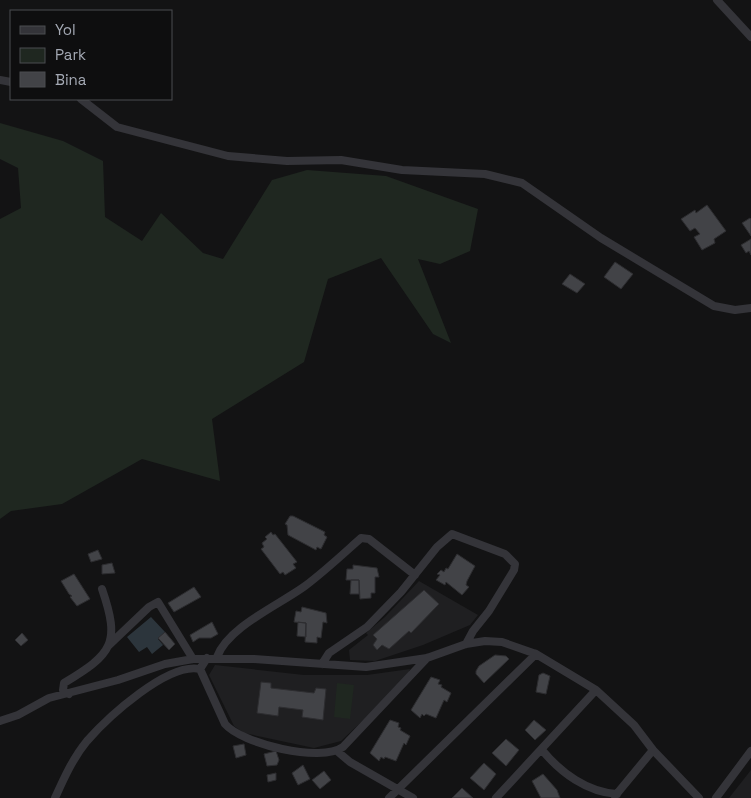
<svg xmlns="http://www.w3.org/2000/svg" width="751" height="798" font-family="'Space Grotesk',sans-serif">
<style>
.built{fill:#1f1f21}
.green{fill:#1f2720}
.water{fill:#2c353c}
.building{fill:#424347;stroke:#2d2d30}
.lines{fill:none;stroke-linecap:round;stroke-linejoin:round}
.minor{stroke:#343439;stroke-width:8}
</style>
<rect width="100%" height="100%" fill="#131314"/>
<path class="built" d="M419 581 478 615 470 625 423 645 375 661 350 660 349 650 368 635 366 633 385 617Z
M215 665 304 675H367L410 669 405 681 341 741 314 748 244 733 234 726 209 675Z
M751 770V798H729Z"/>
<path class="green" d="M0 123 63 141 103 161 105 217 142 241 161 213 203 253 223 259 272 180 307 170 386 176 478 209 470 251 440 264 418 259 451 343 433 334 381 258 328 279 304 362 212 419 220 481 142 459 62 504 11 511 0 519V219L21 208 18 168 0 159Z
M337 683 354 685 350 719 334 717Z"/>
<path class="water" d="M151 617 165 632 158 639 163 645 152 654 147 647 139 652 127 637Z"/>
<path class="building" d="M707 205 726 231 714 239 715 243 702 250 694 237 700 234 695 228 690 231 681 219 695 210 696 213Z
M750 218 751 219V236L742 223Z
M751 239V255L749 251 746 253 741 245Z
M615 262 633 274 621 289 604 277Z
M570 274 585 284 577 293 562 284Z
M290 516H293L325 532 324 535 327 537 321 549 317 547 316 550 288 535 287 525 285 524Z
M271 532 273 535 275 534 297 562 293 564 296 568 285 575 283 572 280 574 261 549 264 547 262 543 267 539 265 537Z
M98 550 102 559 91 562 88 554Z
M457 554 475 566 467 581 466 585 469 587 462 595 446 582 445 585 436 580 440 575 437 574 441 570 444 572 446 568 448 569Z
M112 563 115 573 102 574V565Z
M353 565 377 568 379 577H375V593H371V598L360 599 359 580H346L347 569H353Z
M74 574 90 599 77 606 70 597 72 596 69 594 61 581Z
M351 580H359V594H350Z
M194 587 201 597 174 612 168 603Z
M424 590 439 604 411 633 409 631 389 649 382 645 377 650 373 645 377 639 373 635Z
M302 607 326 613 327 623 323 622 321 638 317 637V643L305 642 306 623 294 622 296 611 301 612Z
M212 622 218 634 211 638H199L193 642 190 635Z
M298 622 306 623V637L297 636Z
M165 632 175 644 169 650 158 638Z
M22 633 28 640 21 646 15 640Z
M495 655 506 656 509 659 484 683 476 674V671L479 666Z
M543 673 550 676 546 694 536 692 539 675Z
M431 677 440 680 438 684 442 685 441 687 451 693 447 702 444 700 436 718 426 714 424 716 422 714 420 718 411 710Z
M261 682 271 683V688L314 693 316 688 326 689 323 720 302 717 303 710 279 707 278 716 257 713Z
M390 720 399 723 398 727 401 728 400 730 410 736 406 745 404 743 396 761 385 757 384 759 381 757 379 761 370 753Z
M534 720 546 730 535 740 525 730Z
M506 739 519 750 506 766 492 753Z
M244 744 246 755 236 758 233 746Z
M276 751 279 760 277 765 267 766 264 754Z
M484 763 496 774 484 790 470 778Z
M303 765 310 779 298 785 292 773Z
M324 771 331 780 320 789 312 780Z
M276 773V780L268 782 267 775Z
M543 774 557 790 560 798H541L532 781Z
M462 788 473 798H452Z"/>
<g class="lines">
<path class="minor" d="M717 0 751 37
M0 80 11 82
M81 99 117 127 228 156 287 161 341 160 402 170 485 174 522 183 601 238 714 306 735 310 751 308
M108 646 149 607 158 602 193 659
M217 657C228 627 279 605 305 586 325 571 343 554 361 538L369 539 415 575
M207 658 200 669 225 724C242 744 321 763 343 747L427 658
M322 664 329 653 367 627 401 592 437 547 452 534 505 554 515 564 514 570 489 611 473 631 466 644
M69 694 63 690 64 683C112 654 121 644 102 589
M0 721 18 715 49 698 118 680 165 664 193 659H254L366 667 427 658 466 644 485 641 502 642 536 654 596 690 634 725 653 750 699 798
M542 750C561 773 587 792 617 794
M337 751 350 762 413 798
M615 796 653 750
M55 798C64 778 73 758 87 741 108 717 168 662 200 669
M389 798 536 654
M496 798 596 690
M716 798 751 751"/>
</g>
<rect x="10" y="10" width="162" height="90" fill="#0e0e0f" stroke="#4a4c51"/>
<rect x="20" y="26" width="25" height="8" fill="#343439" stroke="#4a4c51"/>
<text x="55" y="35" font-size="15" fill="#a4a9b4">Yol</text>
<rect x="20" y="48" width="25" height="15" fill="#1f2720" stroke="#4a4c51"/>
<text x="55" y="60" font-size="15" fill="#a4a9b4">Park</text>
<rect x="20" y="72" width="25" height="15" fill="#424347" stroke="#4a4c51"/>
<text x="55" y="85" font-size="15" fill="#a4a9b4">Bina</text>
</svg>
